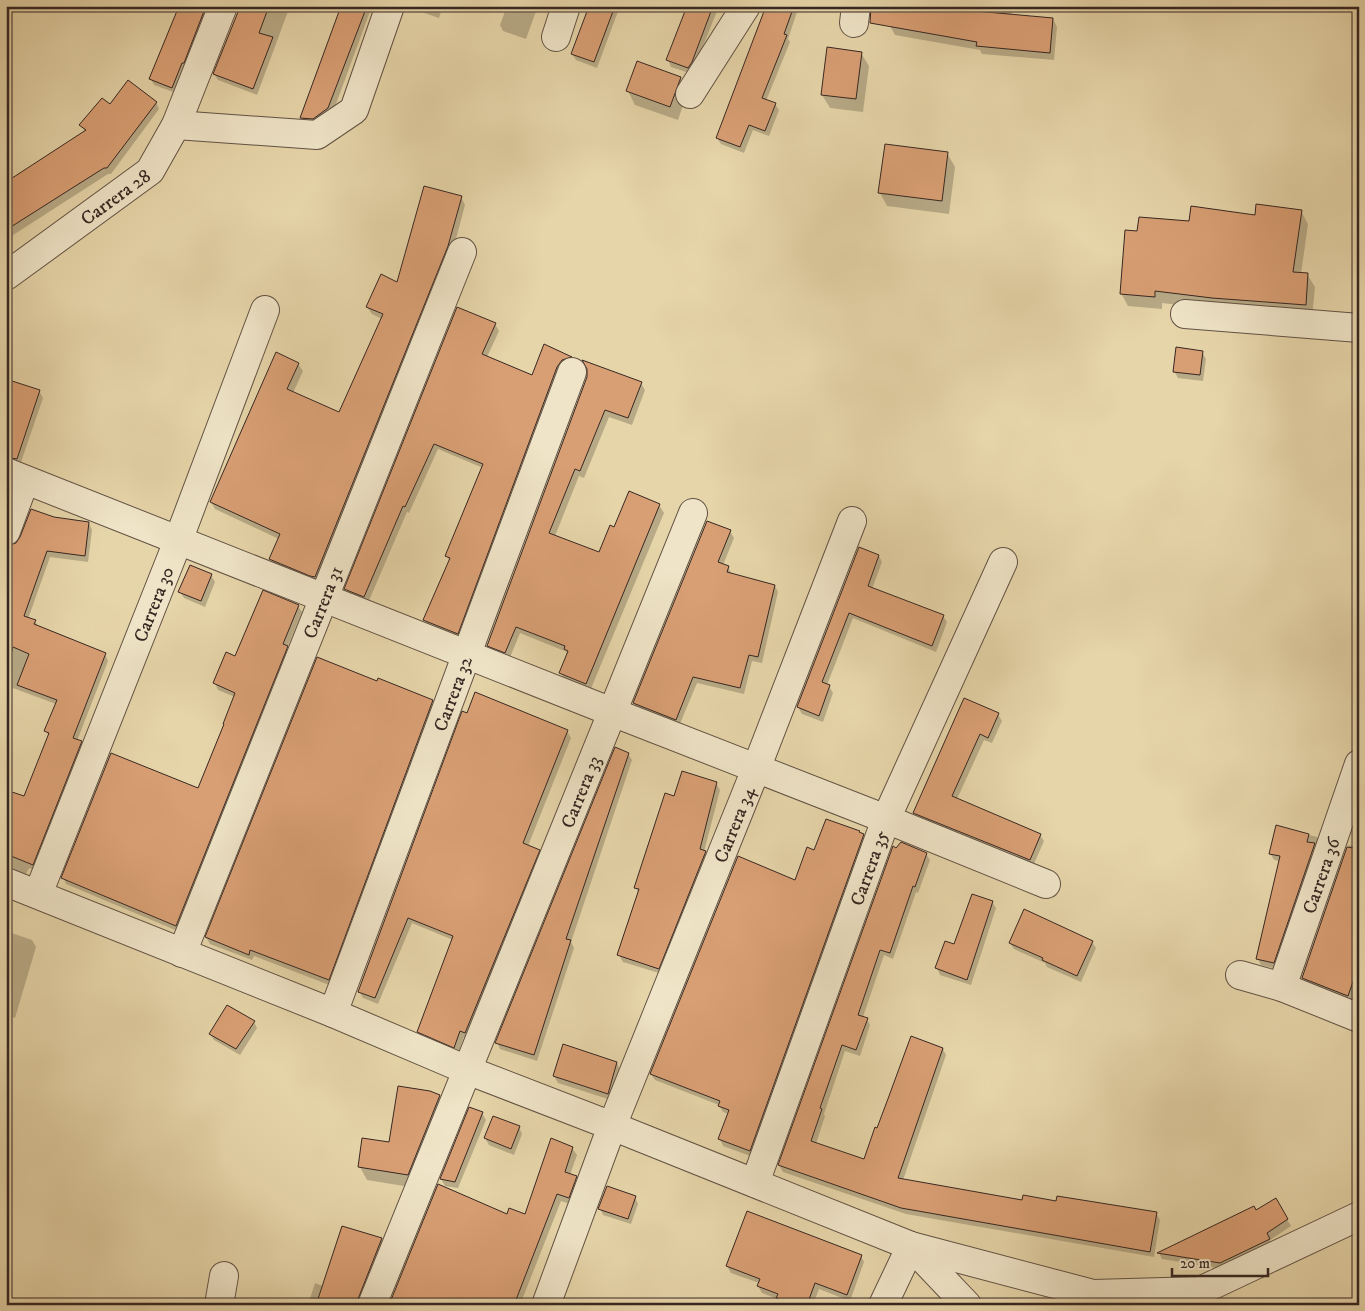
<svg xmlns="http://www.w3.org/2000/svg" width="1365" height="1311" font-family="'IM FELL DW Pica',serif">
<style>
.shadow{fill:#0003}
.building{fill:#d99f74;stroke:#362722}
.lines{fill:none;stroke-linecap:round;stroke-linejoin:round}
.minor-casing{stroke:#625244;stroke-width:30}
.minor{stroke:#efe4c7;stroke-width:28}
.labels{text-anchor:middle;stroke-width:4;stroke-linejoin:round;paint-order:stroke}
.street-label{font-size:19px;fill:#362722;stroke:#efe4c7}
</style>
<rect width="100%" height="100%" fill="#e6d5a9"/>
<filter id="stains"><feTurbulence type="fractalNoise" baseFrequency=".004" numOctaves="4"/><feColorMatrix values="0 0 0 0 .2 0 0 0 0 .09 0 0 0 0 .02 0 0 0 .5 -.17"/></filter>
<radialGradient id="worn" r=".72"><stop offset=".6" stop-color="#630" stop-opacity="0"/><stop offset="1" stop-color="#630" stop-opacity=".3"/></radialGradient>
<path class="shadow" d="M180 6H212L176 93 154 85 151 79Z
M239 6H290L257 95 218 80 214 74 239 12Z
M342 6H372L332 115 305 124 301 118Z
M409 6H443L439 18 410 8Z
M507 6H538L526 39 503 31 500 25Z
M590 6H620L597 68 576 60 572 54Z
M688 6H719L692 74 671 67 668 60Z
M767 6H799L788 39 790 42 766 101 775 104 779 110 769 136 753 130 744 153 721 144 717 138Z
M894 6H1013L1011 16 1053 19 1057 27 1054 60 982 54 980 50 895 35 890 26Z
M861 53 869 66 863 112 830 108 822 95Z
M680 78 688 91 678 120 635 105 628 91Z
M156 102 159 109 111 174H108L10 237 6 231V186L85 132 81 125 110 105Z
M947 153 955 167 949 214 887 206 880 193Z
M461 197 465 205 452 254 320 584 275 567 270 559 279 539 215 509 211 502 298 364 303 371 293 393 340 414 382 319 372 314 367 307 397 284Z
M1301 211 1308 224 1301 274H1307L1315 287 1312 318 1220 310 1162 303V309L1128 306 1121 293 1138 232Z
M495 324 499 331 487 357 532 377 545 346 571 358 574 363 461 640 428 627 425 620 450 561 446 556 483 468 438 449 409 513 407 512 368 603 349 595 346 589Z
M1202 352 1206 359 1203 381 1178 378 1174 371Z
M588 378 641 383 645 390 632 425 609 417 584 478 579 476 555 536 599 554 659 505 664 513 590 691 565 680 561 673 567 652 520 633 509 660 492 653 488 645Z
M39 391 43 398 20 465 6 463V403Z
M53 519 89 523 92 530 88 562 50 557 28 619 35 621 38 626 105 654 108 661 77 741 81 742 85 749 36 871 29 868 26 874 6 866V791L24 798 49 736 46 731 56 704 13 688 6 705V547L16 544Z
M730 531 734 538 723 565 728 567 732 574 775 586 778 592 762 663 752 661 744 694 697 683 679 726 638 710 634 703Z
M879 556 882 562 872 589 943 616 947 622 936 652 853 618 827 685 829 686 833 693 823 722 802 714 798 707Z
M211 575 215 582 205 607 184 598 180 592Z
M298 606 302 612 287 648 291 654 180 932 66 884 63 877 199 790 235 697 218 690 215 683Z
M378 682 432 701 436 707 332 986 254 956 252 960 210 944 206 937Z
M964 700 998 714 1002 721 992 743 984 740 957 799 1040 835 1044 841 1033 866 918 820 915 813Z
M463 713 567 731 571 738 528 846 539 851 542 857 469 1039 464 1037 458 1053 422 1038 418 1032 453 940 412 923 378 1004 363 998 359 991Z
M628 754 632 760 571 942 574 948 537 1061 500 1049 497 1042Z
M716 783 720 790 704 852 709 859 662 974 623 962 619 955 639 893 636 888 675 797Z
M1277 827 1317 837 1321 843 1277 969 1261 965 1258 959 1280 861 1274 860 1270 853Z
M863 835 867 842 753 1157 723 1146 720 1139 729 1114 723 1112 719 1105 655 1080 651 1074 796 881 815 852Z
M1359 839V1002L1356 1010 1312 993 1303 978 1349 845 1357 847Z
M893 848 926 854 930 860 918 893 916 892 893 959 884 955 863 1017 867 1019 870 1025 860 1056 845 1051 824 1114 825 1116 816 1144 864 1161 877 1130 943 1049 946 1055 903 1180 1023 1201 1057 1202 1156 1213 1160 1220 1154 1257 906 1214 783 1172 779 1165Z
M992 902 996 908 971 985 940 975 937 968Z
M6 931 32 940 36 947 15 1018 6 1015Z
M1092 942 1096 948 1081 982 1047 967 1045 963 1014 949 1010 943Z
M254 1022 257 1028 240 1055 214 1040 210 1034Z
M617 1063 620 1070 611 1100 558 1083 554 1076Z
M440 1096 447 1109 416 1188 367 1180 360 1167 390 1143Z
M470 1108 482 1113 486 1120 458 1188 445 1186 441 1179Z
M519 1127 522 1134 514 1155 489 1145 485 1138Z
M572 1148 577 1155 570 1175 576 1177 580 1184 573 1205 561 1201 520 1305H488L508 1216H526Z
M635 1197 638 1204 631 1224 603 1215 600 1208Z
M1276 1200 1291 1226 1270 1240 1272 1246 1224 1269 1162 1259 1159 1253 1255 1212Z
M381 1239 386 1246 362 1305H308L315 1283 323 1286Z
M861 1256 864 1262 850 1301 819 1289 813 1305 781 1304 778 1299 762 1293 758 1286 759 1283 731 1273 727 1266Z"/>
<path class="building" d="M179 6H206L184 63H182L172 88 149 79Z
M238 6H269L259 33 273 37 253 89 213 74 238 12Z
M341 6H367L328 108 313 119 300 118Z
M589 6H615L594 62 571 54Z
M687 6H713L692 62 688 68 666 60Z
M766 6H794L784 34 787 35 762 98 776 103 765 131 749 125 740 147 716 138Z
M871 6H976L975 11 1053 18 1050 53 976 46 977 42 870 23Z
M827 47 862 52 856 99 821 95Z
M637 61 681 77 670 107 626 91Z
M128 80 157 102 107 168H104L77 185 6 230V182L86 130 79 125 102 98 110 104Z
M885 144 948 152 942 201 878 193Z
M424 186 462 196 448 246 315 577 310 576 269 559 280 534 210 502 276 352 299 363 287 389 339 412 383 314 366 307 381 274 397 282Z
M1256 204 1302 210 1293 272 1308 273 1306 305 1212 298 1155 291V297L1120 294 1125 230 1137 231 1139 217 1189 221 1191 206 1255 215Z
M457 307 496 323 482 354 532 375 544 344 572 357 562 360 557 367 458 634 423 620 450 558 445 556 483 464 434 444 405 507 403 506 364 597 344 589Z
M1176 347 1203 351 1200 375 1173 372Z
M582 360 642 382 628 418 605 410 580 471 575 469 549 533 599 552 610 525 614 527 629 491 660 504 586 684 559 673 568 651 564 649 565 646 516 627 505 653 487 646 587 377V369Z
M12 381 40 390 17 459 6 457V399Z
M31 509 54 517 89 522 85 556 47 551 24 616 36 620 34 624 106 653 73 738 82 741 33 865 6 854V790L24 796 49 733 44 731 57 700 17 685 29 654 13 647 11 654 6 653V546L16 543 20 537Z
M707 521 731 530 718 562 729 566 727 572 775 585 758 657 749 655 740 688 693 677 676 720 633 703Z
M859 547 879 555 868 586 944 615 932 646 849 613 822 682 830 685 819 716 797 707Z
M190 565 212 574 201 601 178 592Z
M263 590 299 605 283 644 288 646 176 926 61 878 111 753 198 788 224 724H223L235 693 213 683 226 652 235 656Z
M317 657 377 681 378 678 433 700 329 980 250 950 249 955 205 937Z
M475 692 568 730 523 843 540 850 465 1033 460 1031 454 1048 417 1032 453 936 408 918 375 998 358 992 462 711 467 713Z
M964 698 999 713 988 738 980 734 952 796 1041 834 1030 860 913 813Z
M615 747 629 753 566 939 571 940 534 1055 495 1043Z
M682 771 717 782 700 849 706 851 659 969 617 955 639 889 634 888 665 793 674 796Z
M826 819 860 831 859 832 864 834 750 1151 718 1139 729 1110 718 1106 720 1101 650 1074 738 856 795 880 807 847 814 850Z
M1276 825 1309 834 1307 842 1315 843 1274 963 1256 959 1280 856 1269 854Z
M901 842 927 853 915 887 913 886 890 953 880 950 858 1015 868 1018 856 1050 842 1045 820 1108 822 1109 811 1141 864 1159 875 1127 877 1128 889 1096 911 1036 943 1048 898 1178 1022 1200 1023 1195 1056 1201 1057 1196 1157 1212 1150 1252 901 1208 778 1165 893 846 896 848Z
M1347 847 1359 849V964L1348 996 1302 978Z
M972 894 993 901 967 980 935 968 945 941 954 944Z
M1024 909 1093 941 1077 976 1042 960 1043 958 1009 943Z
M227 1005 255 1021 236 1049 209 1034Z
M563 1044 617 1062 608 1094 553 1076Z
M398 1086 430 1091 440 1095 408 1175 358 1167 362 1138 389 1142Z
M469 1107 483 1112 455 1182 440 1179Z
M493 1116 520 1126 511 1149 484 1138Z
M551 1138 573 1147 565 1172 577 1176 569 1198 557 1194 514 1305H389L438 1184 507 1214 509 1208 525 1214Z
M607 1186 636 1196 628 1219 598 1209Z
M1276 1198 1288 1219 1267 1233 1270 1239 1220 1263 1157 1253 1254 1206 1256 1210Z
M747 1211 862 1255 847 1295 815 1283 807 1305H794L776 1298 778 1294 757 1286 760 1279 726 1266Z
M342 1226 382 1238 358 1299 357 1305H316Z"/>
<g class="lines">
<defs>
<g id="minor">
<path d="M854 23 856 6"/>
<path d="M556 37 566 6"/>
<path d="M690 94 746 6"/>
<path d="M176 125 317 135 354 110 390 6"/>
<path id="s1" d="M6 276 150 171 176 125 223 6"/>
<path d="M1185 314 1359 328"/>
<path d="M6 472 612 712 886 819 1046 884"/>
<path d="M6 531 25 480"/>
<path d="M6 882 333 1013 467 1070 612 1126 911 1246 1093 1294 1200 1291 1359 1216"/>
<path id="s2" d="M38 894 178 541 265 310"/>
<path id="s3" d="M182 953 462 252"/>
<path d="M1240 975 1282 987 1359 1018"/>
<path id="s4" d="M1282 987 1359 764"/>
<path id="s5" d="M333 1013 572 372"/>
<path id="s6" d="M755 1183 886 819 1003 562"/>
<path d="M219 1305 224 1276"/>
<path id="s7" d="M372 1305 693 513"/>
<path id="s8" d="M546 1305 612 1126 756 769 852 521"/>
<path d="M883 1305 911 1246 967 1305"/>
</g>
</defs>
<use href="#minor" class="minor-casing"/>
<use href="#minor" class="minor"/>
</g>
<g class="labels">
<g class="street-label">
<text dy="7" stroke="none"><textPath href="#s1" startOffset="135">Carrera 28</textPath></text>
<text dy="7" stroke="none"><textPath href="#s2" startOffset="312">Carrera 30</textPath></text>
<text dy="7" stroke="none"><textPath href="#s3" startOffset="378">Carrera 31</textPath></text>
<text dy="7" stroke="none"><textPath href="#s5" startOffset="341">Carrera 32</textPath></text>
<text dy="7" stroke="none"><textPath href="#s7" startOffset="554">Carrera 33</textPath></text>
<text dy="7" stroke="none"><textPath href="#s8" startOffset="516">Carrera 34</textPath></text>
<text dy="7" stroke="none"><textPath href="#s6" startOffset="335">Carrera 35</textPath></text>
<text dy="7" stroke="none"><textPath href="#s4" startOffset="118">Carrera 36</textPath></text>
</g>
</g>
<rect width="1365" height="1311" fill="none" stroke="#e6d5a9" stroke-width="25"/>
<rect x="8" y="8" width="1350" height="1296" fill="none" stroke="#362722" stroke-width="2.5"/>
<rect x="12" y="12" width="1340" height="1286" fill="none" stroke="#362722"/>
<path d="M1172 1268v8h96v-8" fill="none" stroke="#362722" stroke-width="2.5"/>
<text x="1180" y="1268" font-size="15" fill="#362722" stroke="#efe4c7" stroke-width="4" paint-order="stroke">20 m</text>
<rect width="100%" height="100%" filter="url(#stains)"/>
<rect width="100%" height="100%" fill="url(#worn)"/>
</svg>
